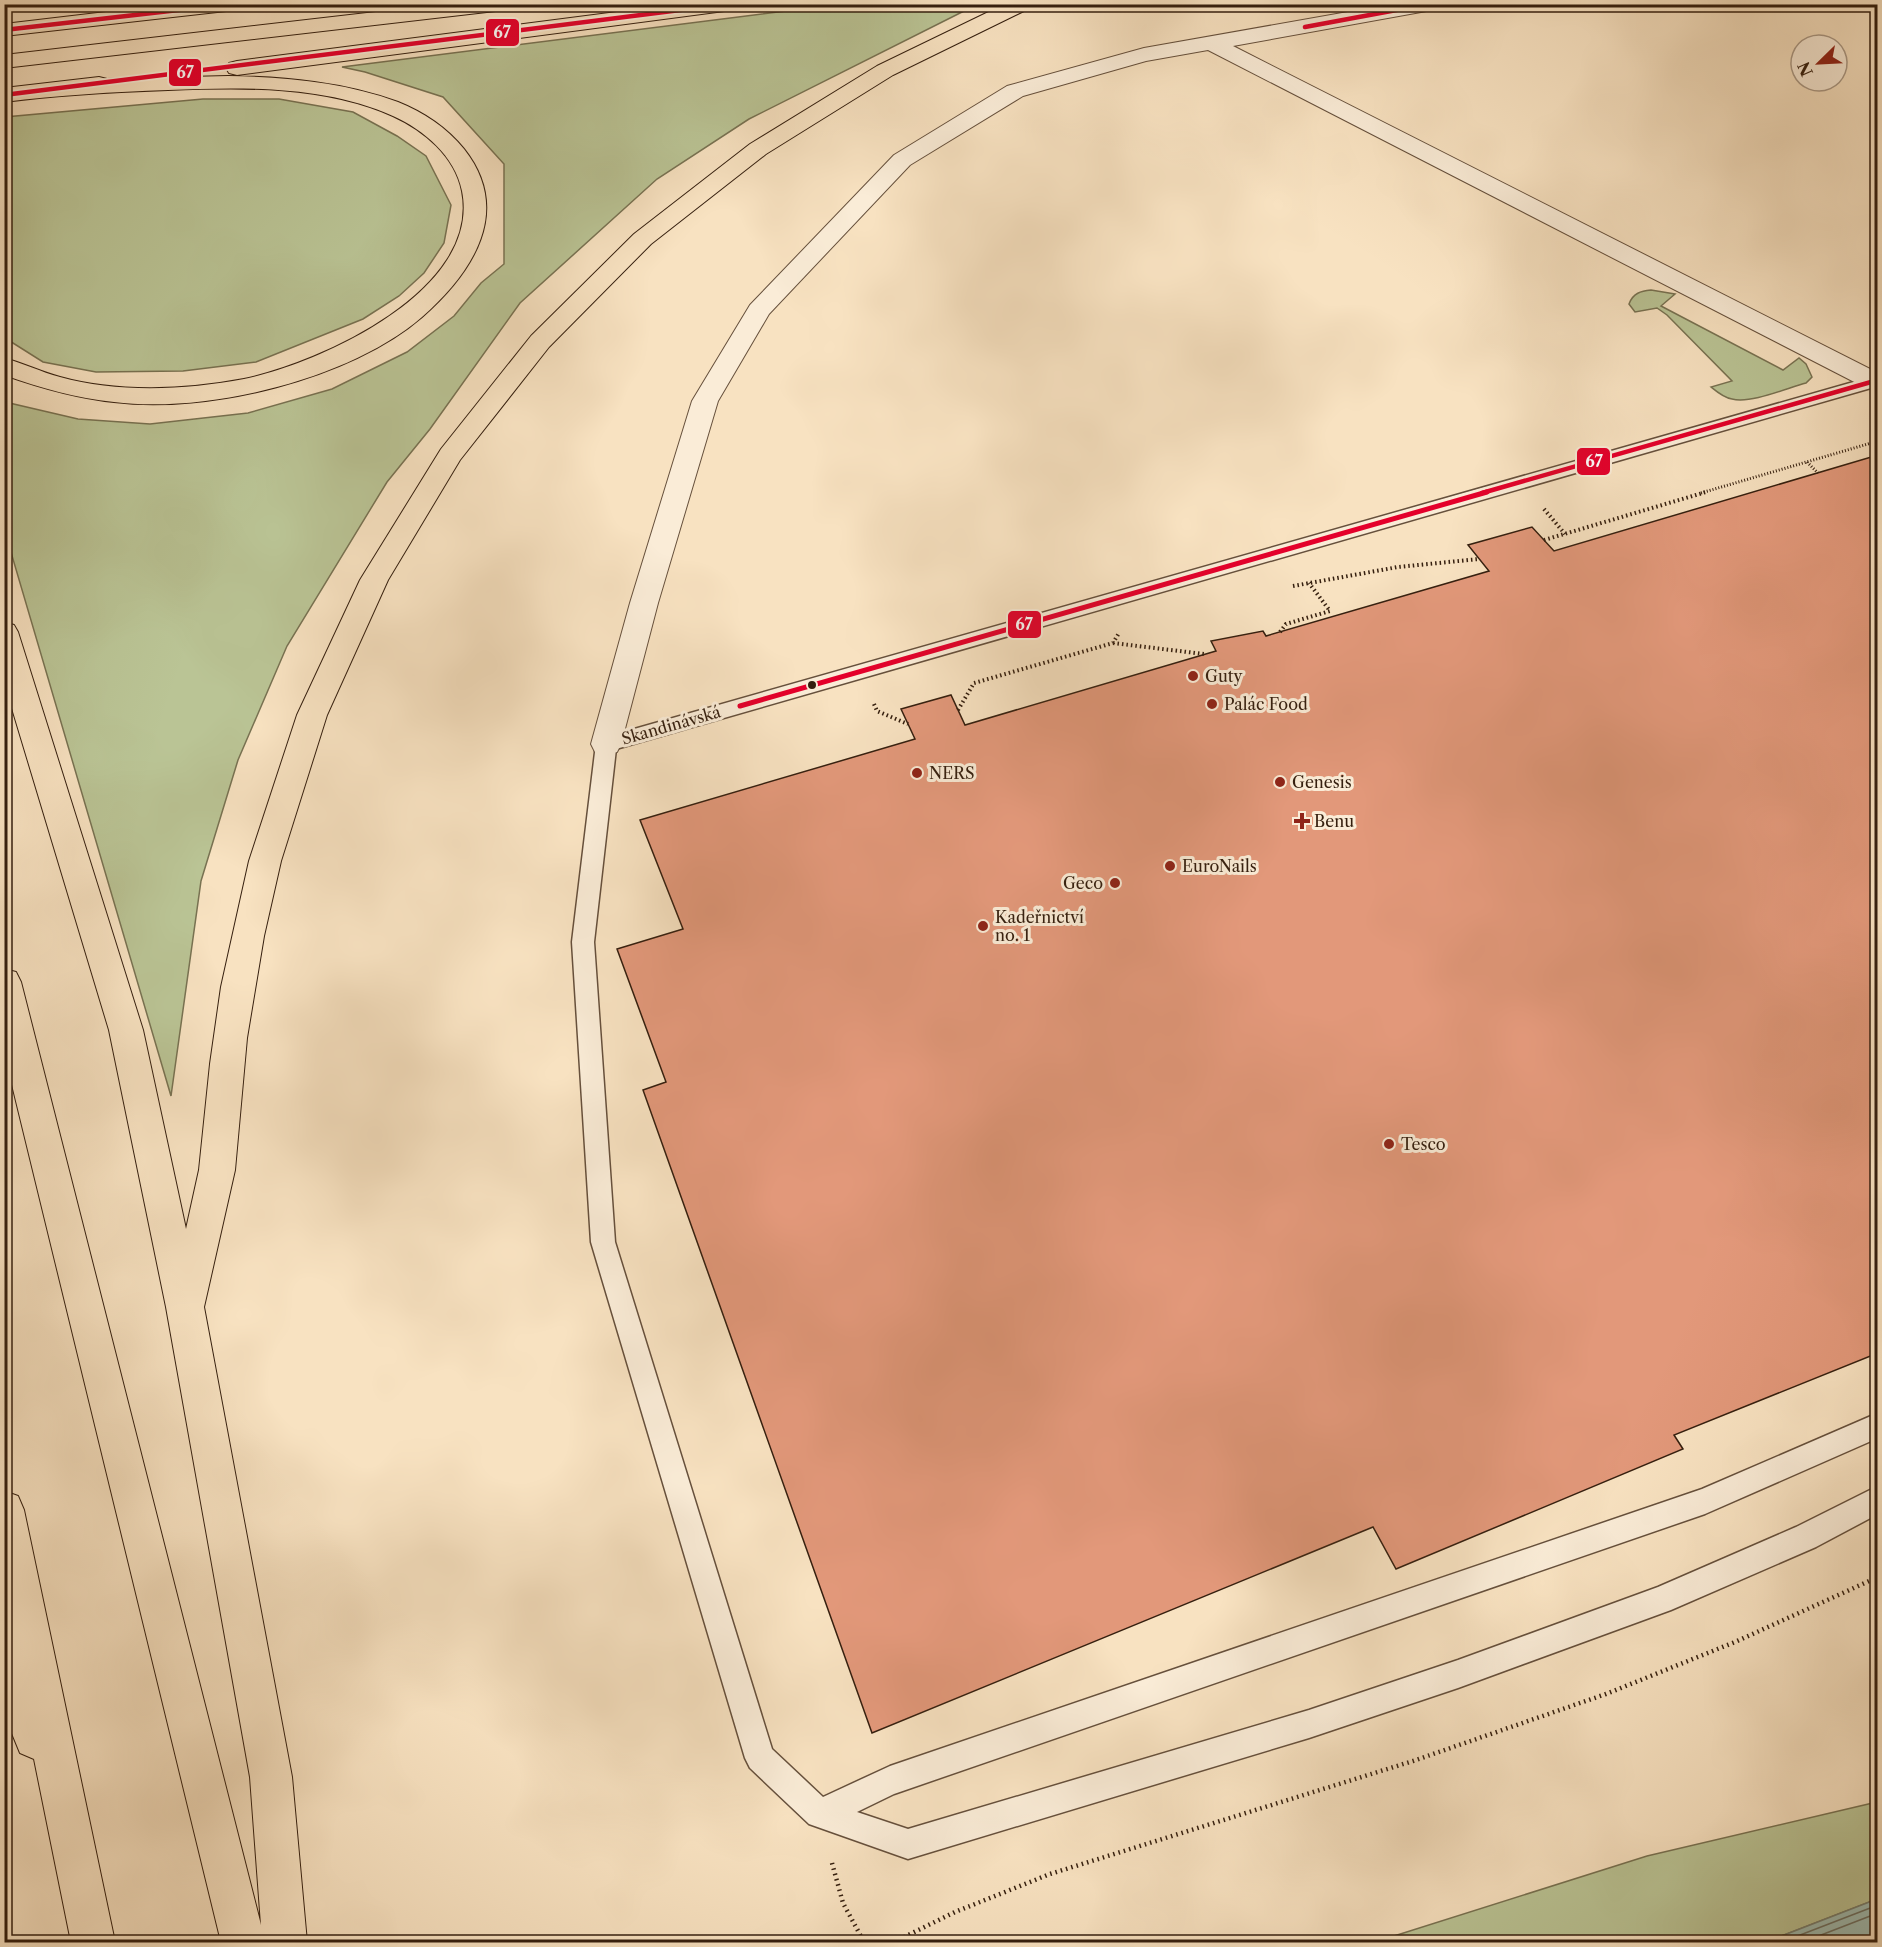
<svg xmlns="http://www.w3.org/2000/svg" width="1882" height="1947" font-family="'Libre Caslon Text',serif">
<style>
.green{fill:#bac495;stroke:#787252;stroke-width:1.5}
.water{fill:#9dbdb4;stroke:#737e72;stroke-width:1.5}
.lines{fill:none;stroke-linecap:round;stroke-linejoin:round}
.shore{stroke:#696e62;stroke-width:1.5}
.building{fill:#e2987a;stroke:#351f0f;stroke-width:1.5}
.lane-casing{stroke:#66503c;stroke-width:3}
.street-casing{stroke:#66503c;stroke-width:2}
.highway-casing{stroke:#351f0f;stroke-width:2}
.path-far2{stroke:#351f0f;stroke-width:3;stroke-dasharray:1 2;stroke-linecap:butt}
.path-far1{stroke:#351f0f;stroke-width:4;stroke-dasharray:1.5 3;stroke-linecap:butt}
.path{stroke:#351f0f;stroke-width:4.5;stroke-dasharray:1.5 4;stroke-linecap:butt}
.lane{fill:#faecd7;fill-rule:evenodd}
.street{fill:#faecd7;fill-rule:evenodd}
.highway{fill:#f8e2c1;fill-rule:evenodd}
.bus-1-far1-casing{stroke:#faecd7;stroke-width:8}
.bus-1-casing{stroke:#faecd7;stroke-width:10}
.bus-1-far1{stroke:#e4002b;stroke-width:4.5}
.bus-1{stroke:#e4002b;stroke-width:5}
.poi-dot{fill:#8f2418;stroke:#faecd7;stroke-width:2}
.bus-dot{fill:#351f0f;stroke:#faecd7;stroke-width:2}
.labels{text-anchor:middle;stroke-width:6;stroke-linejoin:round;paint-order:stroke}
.poi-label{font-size:16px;fill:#351f0f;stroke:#faecd7;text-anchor:start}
.street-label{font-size:16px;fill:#351f0f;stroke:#faecd7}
.line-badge{stroke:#faecd7;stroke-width:2}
.badge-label{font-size:16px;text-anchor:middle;font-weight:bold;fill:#fff}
</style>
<rect width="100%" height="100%" fill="#f8e2c1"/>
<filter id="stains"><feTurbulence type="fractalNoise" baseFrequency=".00333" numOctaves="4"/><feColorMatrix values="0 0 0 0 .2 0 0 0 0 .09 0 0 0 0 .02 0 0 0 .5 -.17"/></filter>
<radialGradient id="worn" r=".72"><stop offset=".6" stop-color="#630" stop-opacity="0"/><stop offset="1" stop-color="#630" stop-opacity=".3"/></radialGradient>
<path class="green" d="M833 5H976L749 119 657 179 520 303 430 429 387 482 287 646 238 760 201 881 171 1096 5 532V402L78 419 150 424 248 413 332 389 407 352 454 316 481 283 504 264V164L443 97 365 72 342 67Z
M203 99H279L353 112 397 136 426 156 451 205 444 243 424 273 399 296 363 319 256 362 183 371 96 372 43 362 5 338V117Z
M1651 290 1675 294 1661 306 1783 370 1799 358 1806 364 1812 377 1806 383C1787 388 1751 404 1732 399 1724 398 1717 392 1711 387L1732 381 1667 315 1657 308 1635 312 1629 304C1633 293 1641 291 1651 290Z
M1877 1802V1899L1766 1942H1375L1647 1856Z"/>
<path class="water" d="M1877 1899V1942H1766Z"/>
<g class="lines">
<path class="shore" d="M1782 1942 1878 1905
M1803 1942 1878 1913"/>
</g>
<path class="building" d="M1878 455V1353L1674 1435 1683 1449 1396 1569 1373 1527 872 1733 643 1090 666 1082 617 949 683 929 640 820 915 739 901 709 951 695 965 725 1216 651 1211 641 1263 631 1266 636 1489 571 1468 545 1532 527 1554 551Z"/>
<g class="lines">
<defs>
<path id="lane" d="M1878 375V386L616 749 594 942 615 1242 772 1749 823 1797 890 1766 1702 1489 1878 1413V1438L1705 1514 894 1794 857 1812 908 1829 1309 1710 1458 1660 1658 1587 1796 1527 1878 1486V1514L1816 1547 1671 1610 1458 1688 1309 1738 908 1859 809 1824 750 1768 745 1758 591 1242 572 942 596 744 599 739Z"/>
<path id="street" d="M1393 4H1442L1439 8 1432 10 1233 46 1878 373V388L1864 387 1208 50 1146 61 1023 96 910 165 769 314 718 401 658 603 621 744 617 752 606 755 595 752 591 744 630 603 692 401 750 305 894 155 1007 86 1144 48Z"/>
<path id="highway" d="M174 4H245L242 8 235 10 4 36V24Z
M445 4H514L511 8 504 10 4 68V55Z
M679 4H742L739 8 732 10 237 75 229 73 226 68 229 63 237 61Z
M1005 4H1033L1030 8 893 75 766 154 651 244 549 347 460 460 388 580 327 715 281 861 264 936 247 1038 235 1170 204 1307 292 1777 307 1942H221L4 1052V969L16 972 21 982 261 1925 250 1777 166 1307 109 1030 4 682V622L14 625 18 632 143 1030 186 1229 199 1170 210 1064 221 987 249 861 297 715 360 580 441 449 531 336 634 234 750 144 877 66Z
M228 76C285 77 344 82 398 102 423 112 446 127 464 149 513 211 473 272 422 317 351 379 207 414 114 402 76 398 41 388 4 375V358C23 363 41 372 60 377 117 393 186 390 244 379 321 363 482 290 462 191 455 156 424 130 393 116 324 85 242 87 168 90 113 92 59 95 4 102V88L99 77 107 79Z
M4 1491 18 1496 24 1510 115 1942H71L34 1759 20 1753 4 1714V1638L10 1641 4 1612Z"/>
</defs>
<use href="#lane" class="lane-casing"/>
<use href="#street" class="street-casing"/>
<use href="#highway" class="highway-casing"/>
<path class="path-far2" d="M1807 462 1818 473
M1701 493 1878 441"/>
<path class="path-far1" d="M1544 509 1565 534
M1544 540 1706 492
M1293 586 1398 567 1479 559
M1280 632 1286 624 1330 611 1309 583
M1113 643 1204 654
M874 704 877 711 908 724
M958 710 974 683 1113 643 1119 633"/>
<path class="path" d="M832 1863 843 1903 864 1942
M894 1942 955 1912 1050 1874 1413 1761 1606 1694 1735 1642 1878 1577"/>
<use href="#lane" class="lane"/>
<use href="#street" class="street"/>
<use href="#highway" class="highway"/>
<defs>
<path id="bus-1-far1" d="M1305 27 1429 4
M4 30 231 4
M4 95 728 4
M1482 493 1878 380"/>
<path id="bus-1" d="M740 706 1487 492"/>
</defs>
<use href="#bus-1-far1" class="bus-1-far1-casing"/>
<use href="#bus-1" class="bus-1-casing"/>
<use href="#bus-1-far1" class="bus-1-far1"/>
<use href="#bus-1" class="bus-1"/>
</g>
<g class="poi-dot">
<circle cx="1193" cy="676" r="6"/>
<circle cx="1212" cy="704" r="6"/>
<circle cx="917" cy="773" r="6"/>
<circle cx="1280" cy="782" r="6"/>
<path d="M1299 812h6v6h6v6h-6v6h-6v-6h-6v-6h6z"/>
<circle cx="1170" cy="866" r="6"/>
<circle cx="1115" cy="883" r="6"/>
<circle cx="983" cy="926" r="6"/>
<circle cx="1389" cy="1144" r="6"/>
</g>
<circle class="bus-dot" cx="812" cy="685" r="5"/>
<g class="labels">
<g class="poi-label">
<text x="1205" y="682">Guty</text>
<text x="1224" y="710">Palác Food</text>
<text x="929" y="779">NERS</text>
<text x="1292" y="788">Genesis</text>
<text x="1314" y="827">Benu</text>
<text x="1182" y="872">EuroNails</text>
<text x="1103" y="889" text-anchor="end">Geco</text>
<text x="995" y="923">Kadeřnictví<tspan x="995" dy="18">no. 1</tspan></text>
<text x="1401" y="1150">Tesco</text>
</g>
<g class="street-label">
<text transform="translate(671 725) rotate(-16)" y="6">Skandinávská</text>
</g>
</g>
<g class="line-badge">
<rect x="485" y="18" width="35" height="29" rx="6" fill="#e4002b"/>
<rect x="168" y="58" width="34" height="29" rx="6" fill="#e4002b"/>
<rect x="1576" y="447" width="35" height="29" rx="6" fill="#e4002b"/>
<rect x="1007" y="610" width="35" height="29" rx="6" fill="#e4002b"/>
</g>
<g class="badge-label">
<text x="502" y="38">67</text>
<text x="185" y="78">67</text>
<text x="1594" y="467">67</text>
<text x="1024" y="630">67</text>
</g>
<rect width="1882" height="1947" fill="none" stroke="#f8e2c1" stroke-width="24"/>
<rect x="6" y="6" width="1870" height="1935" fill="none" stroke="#351f0f" stroke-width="3"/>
<rect x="12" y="12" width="1858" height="1923" fill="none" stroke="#351f0f" stroke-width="1.5"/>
<g transform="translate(1819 63) rotate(246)"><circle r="28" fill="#faecd7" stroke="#ab9a87" stroke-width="1.5"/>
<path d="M0-4.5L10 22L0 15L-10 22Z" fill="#8f2418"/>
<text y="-9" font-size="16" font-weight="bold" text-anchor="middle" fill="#351f0f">N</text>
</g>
<rect width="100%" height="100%" filter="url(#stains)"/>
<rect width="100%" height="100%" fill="url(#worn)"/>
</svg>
